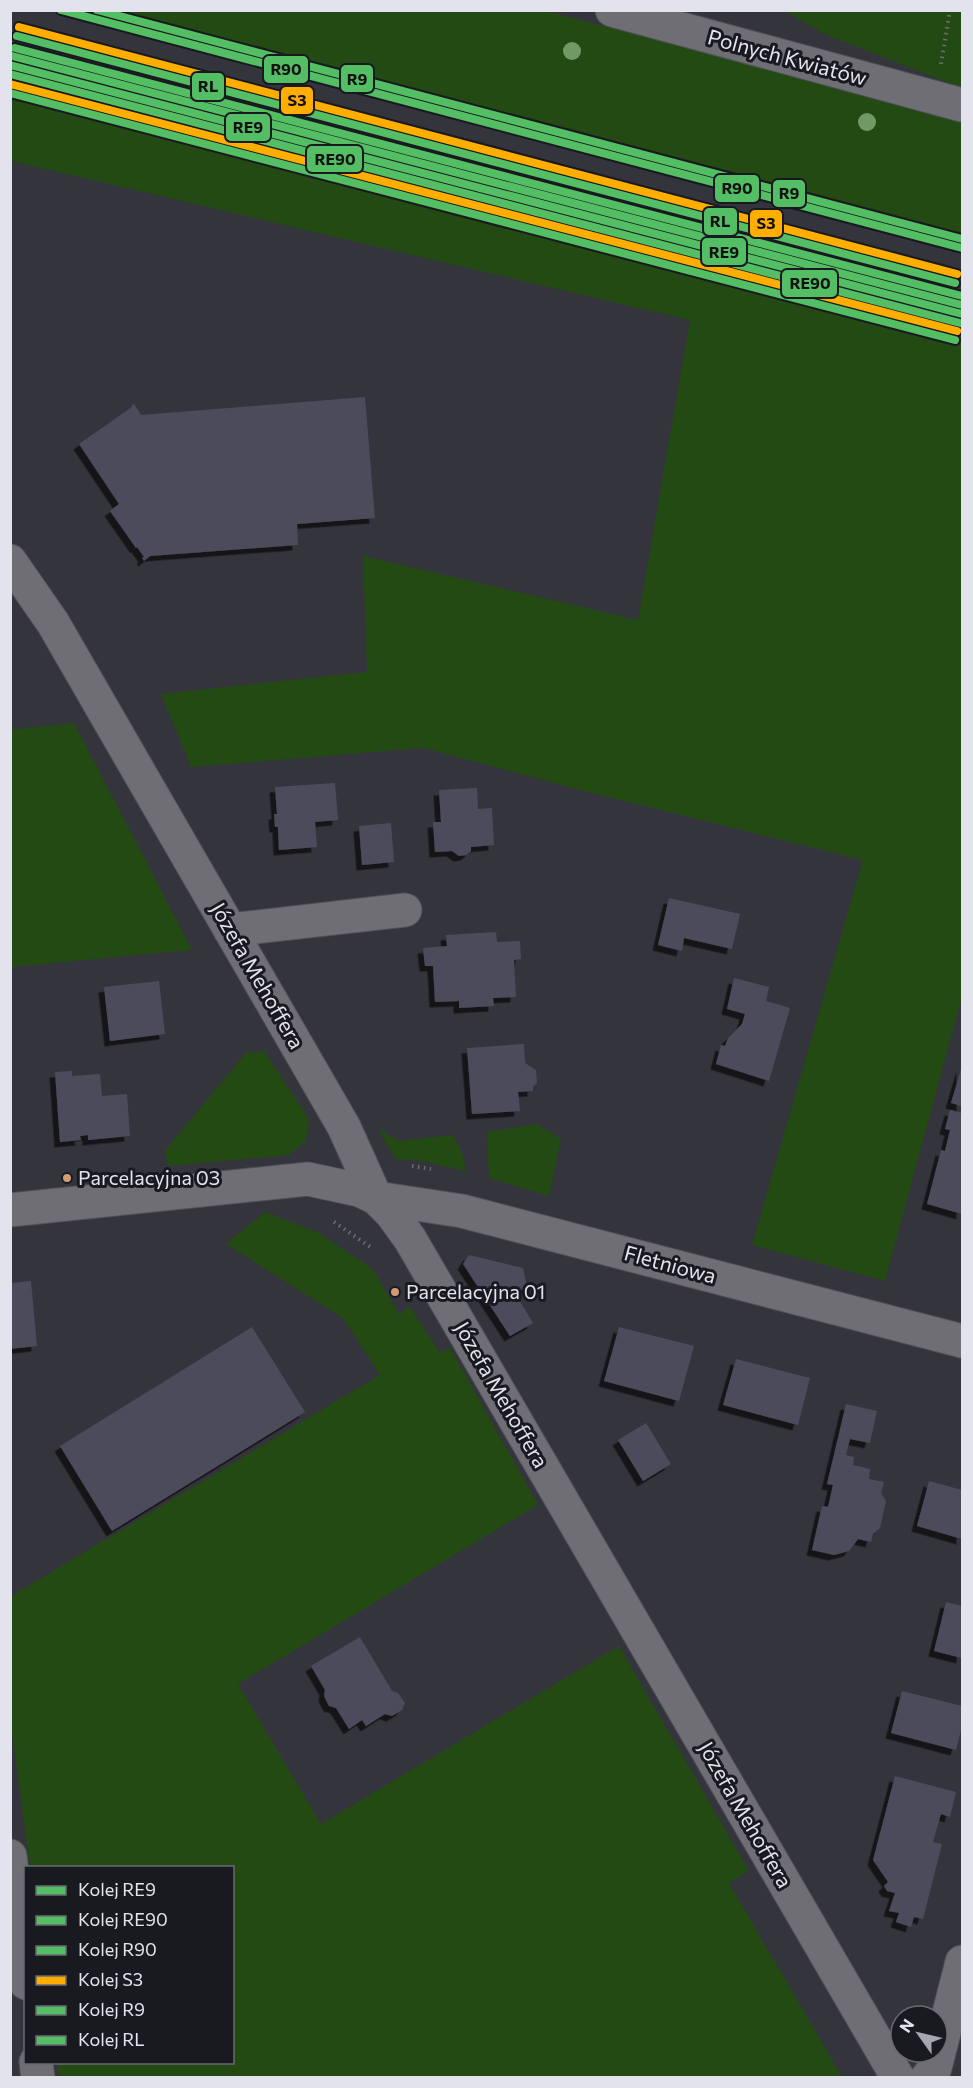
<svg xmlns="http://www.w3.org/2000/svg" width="973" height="2088" font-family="Commissioner,sans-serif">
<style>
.green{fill:#244a13}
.building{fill:#4c4b5c;filter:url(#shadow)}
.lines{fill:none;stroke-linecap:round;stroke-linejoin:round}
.minor-casing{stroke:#505058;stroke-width:35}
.path{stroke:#6d6e73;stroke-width:4;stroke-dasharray:1.5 4.5;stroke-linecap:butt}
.minor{stroke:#6e6e74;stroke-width:33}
.rail-1-casing{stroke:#191a20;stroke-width:12}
.rail-2-casing{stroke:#191a20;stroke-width:12}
.rail-3-casing{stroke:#191a20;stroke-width:12}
.rail-4-casing{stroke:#191a20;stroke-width:12}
.rail-5-casing{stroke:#191a20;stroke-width:12}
.rail-6-casing{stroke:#191a20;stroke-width:12}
.rail-1{stroke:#54be64;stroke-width:8}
.rail-2{stroke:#54be64;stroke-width:8}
.rail-3{stroke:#54be64;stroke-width:8}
.rail-4{stroke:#ffae00;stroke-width:8}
.rail-5{stroke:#54be64;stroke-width:8}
.rail-6{stroke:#54be64;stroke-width:8}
.tree{fill:#709966}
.bus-dot{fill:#d39c74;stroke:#191a20;stroke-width:2}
.labels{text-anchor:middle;stroke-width:6;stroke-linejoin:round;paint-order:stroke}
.bus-label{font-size:20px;fill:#e3e3ed;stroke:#191a20;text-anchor:start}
.street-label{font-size:21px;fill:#e3e3ed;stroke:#191a20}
.line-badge{stroke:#191a20;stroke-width:2}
.pale-badge-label{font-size:16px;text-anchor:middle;font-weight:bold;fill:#111}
</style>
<defs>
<filter id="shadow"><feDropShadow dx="-5.5" dy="5.5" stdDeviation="0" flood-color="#0009"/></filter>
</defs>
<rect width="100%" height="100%" fill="#34343c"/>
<path class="green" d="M79 11H546L962 120V242Z
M784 11H962V88L827 35Z
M10 85 962 333V996L885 1281 752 1245 863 860 588 792 424 748 191 767 161 694 367 672 363 556 638 620 690 320 11 161Z
M74 723 192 950 11 967V730Z
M264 1051 309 1119 306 1141 289 1155 168 1166 165 1151 246 1053Z
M537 1124 561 1139 549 1196 489 1178 487 1132Z
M379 1130 400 1141 453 1135 462 1152 466 1171 421 1161 395 1159Z
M265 1212 317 1232 373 1269 399 1314 410 1307 440 1353 450 1348 538 1505 238 1684 321 1824 619 1646 749 1871 729 1883 842 2077H59L57 2063 232 2062V1868L30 1867 11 1724 10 1597 380 1375 343 1318 226 1244Z"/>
<path class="building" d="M365 397 375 518 297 524 298 545 150 556 144 561 142 558 144 557 137 547 136 548 110 511 119 504 79 444 132 407 131 406 134 404 141 415Z
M335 783 338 820 315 822 317 847 279 850 278 827H275L274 814H277L275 787Z
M477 788 478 809 492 808 494 845 471 847V851L466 855 459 856 452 851 435 852 433 822H441L439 790Z
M391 823 394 862 362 865 359 826Z
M669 898 740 914 732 949 684 938 682 951 658 945Z
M496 932 497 942 520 941 521 959 514 960 516 997 493 998 494 1006 459 1008V1001L435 1002 433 966H425L423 948 447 946 446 935Z
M734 978 769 987 766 1001 790 1008 769 1081 716 1064 721 1045 725 1046 728 1038 742 1024 745 1014 727 1009Z
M159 981 165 1034 110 1041 104 987Z
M524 1044 525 1063 536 1070 537 1083 533 1087V1091L518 1092 520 1111 472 1114 467 1048Z
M962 1066V1106L951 1103Z
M72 1071V1076L100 1074 102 1096 127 1094 130 1136 88 1140V1135L80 1136 81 1140 60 1142 55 1072Z
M950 1110 962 1113V1214L927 1204 941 1150 945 1151 950 1130 945 1129Z
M469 1255 523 1268 527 1287 515 1293 533 1323 510 1336 463 1264Z
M31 1281 37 1346 10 1349V1283Z
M252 1327 305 1412 112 1531 60 1446Z
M619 1327 694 1346 679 1401 604 1381Z
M736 1359 810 1378 798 1425 723 1405Z
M846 1404 877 1411 870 1443 850 1439 846 1455 854 1457 853 1465 870 1469 869 1479 884 1482 881 1493 886 1501 880 1528 873 1534 871 1542 858 1539 849 1551 834 1555 812 1550 822 1506 828 1507 833 1485 827 1484Z
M646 1423 671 1464 643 1481 618 1440Z
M929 1481 962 1490V1539L917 1526Z
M946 1602 962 1606V1658L934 1651Z
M360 1637 392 1691 398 1693 405 1703 402 1710 392 1716 385 1714 366 1726 362 1720 349 1729 336 1708 329 1706 324 1696 325 1690 311 1666Z
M902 1691 962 1706V1726L956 1750 891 1733Z
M895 1776 956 1792 950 1817 941 1814 933 1842 942 1844 923 1919 914 1917 911 1927 896 1922 899 1913 889 1911 895 1893 887 1891 884 1886 888 1882 873 1860Z"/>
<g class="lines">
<defs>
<path id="minor" d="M612 10 962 105
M10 561 53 623 344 1127 376 1198 392 1214 410 1239 898 2078
M230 930 405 910
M10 1210 308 1179 359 1190 376 1198 462 1211 962 1341
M10 1856 26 1983
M36 2062 38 2078
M927 2078 935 2068 962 1962"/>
</defs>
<use href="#minor" class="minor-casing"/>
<path class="path" d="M941 64 950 10
M412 1166 431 1169
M334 1222 372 1248"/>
<use href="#minor" class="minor"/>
<defs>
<path id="rail-1" d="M10 65 962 314"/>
<path id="rail-2" d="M10 74 960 323"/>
<path id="rail-3" d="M61 10 962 248
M12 56 962 305"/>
<path id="rail-4" d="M19 27 957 274
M10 84 957 331"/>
<path id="rail-5" d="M97 10 962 239
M15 48 962 296"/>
<path id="rail-6" d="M17 36 955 283
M10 93 955 340"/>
</defs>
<use href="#rail-1" class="rail-1-casing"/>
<use href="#rail-2" class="rail-2-casing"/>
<use href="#rail-3" class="rail-3-casing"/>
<use href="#rail-4" class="rail-4-casing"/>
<use href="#rail-5" class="rail-5-casing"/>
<use href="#rail-6" class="rail-6-casing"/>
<use href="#rail-1" class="rail-1"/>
<use href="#rail-2" class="rail-2"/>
<use href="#rail-3" class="rail-3"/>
<use href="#rail-4" class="rail-4"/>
<use href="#rail-5" class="rail-5"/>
<use href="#rail-6" class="rail-6"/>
</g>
<g class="tree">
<circle cx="572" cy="51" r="9"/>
<circle cx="867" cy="122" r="9"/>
</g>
<g class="bus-dot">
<circle cx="67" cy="1178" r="5"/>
<circle cx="395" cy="1292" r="5"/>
</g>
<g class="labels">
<g class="bus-label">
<text x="78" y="1185">Parcelacyjna 03</text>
<text x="406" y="1299">Parcelacyjna 01</text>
</g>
<g class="street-label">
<text transform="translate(787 58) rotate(15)" y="7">Polnych Kwiatów</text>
<text transform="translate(257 976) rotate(60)" y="7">Józefa Mehoffera</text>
<text transform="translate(670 1265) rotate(15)" y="7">Fletniowa</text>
<text transform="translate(501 1395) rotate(60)" y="7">Józefa Mehoffera</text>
<text transform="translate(745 1815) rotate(60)" y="7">Józefa Mehoffera</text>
</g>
</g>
<g class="line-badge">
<rect x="263" y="55" width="46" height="29" rx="6" fill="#54be64"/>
<rect x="340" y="64" width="34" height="29" rx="6" fill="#54be64"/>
<rect x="191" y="72" width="34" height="29" rx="6" fill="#54be64"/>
<rect x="280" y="86" width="34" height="29" rx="6" fill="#ffae00"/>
<rect x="225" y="113" width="46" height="29" rx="6" fill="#54be64"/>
<rect x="306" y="145" width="57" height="28" rx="6" fill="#54be64"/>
<rect x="714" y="174" width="46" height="29" rx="6" fill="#54be64"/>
<rect x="772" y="179" width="34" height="29" rx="6" fill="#54be64"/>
<rect x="703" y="207" width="35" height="29" rx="6" fill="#54be64"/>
<rect x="749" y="209" width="34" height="29" rx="6" fill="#ffae00"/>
<rect x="701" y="237" width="46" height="29" rx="6" fill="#54be64"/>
<rect x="781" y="269" width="57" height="29" rx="6" fill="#54be64"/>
</g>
<g class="pale-badge-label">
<text x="286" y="75">R90</text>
<text x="357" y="85">R9</text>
<text x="208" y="92">RL</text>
<text x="297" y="106">S3</text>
<text x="248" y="133">RE9</text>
<text x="335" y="165">RE90</text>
<text x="737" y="194">R90</text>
<text x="789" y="199">R9</text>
<text x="720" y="227">RL</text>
<text x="766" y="229">S3</text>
<text x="724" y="258">RE9</text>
<text x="810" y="289">RE90</text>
</g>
<rect width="973" height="2088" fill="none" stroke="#e3e3ed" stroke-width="24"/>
<rect x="24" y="1866" width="210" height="198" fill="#191a20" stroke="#6a6a72" stroke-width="1.5"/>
<rect x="36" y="1886" width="30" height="9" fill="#54be64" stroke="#6a6a72" stroke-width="1.5"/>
<text x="78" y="1896" font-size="18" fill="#e3e3ed">Kolej RE9</text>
<rect x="36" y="1916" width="30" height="9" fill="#54be64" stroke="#6a6a72" stroke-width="1.5"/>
<text x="78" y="1926" font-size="18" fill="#e3e3ed">Kolej RE90</text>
<rect x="36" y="1946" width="30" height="9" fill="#54be64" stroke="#6a6a72" stroke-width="1.5"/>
<text x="78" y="1956" font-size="18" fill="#e3e3ed">Kolej R90</text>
<rect x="36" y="1976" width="30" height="9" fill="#ffae00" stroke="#6a6a72" stroke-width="1.5"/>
<text x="78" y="1986" font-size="18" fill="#e3e3ed">Kolej S3</text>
<rect x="36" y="2006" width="30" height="9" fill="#54be64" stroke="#6a6a72" stroke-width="1.5"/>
<text x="78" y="2016" font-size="18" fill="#e3e3ed">Kolej R9</text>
<rect x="36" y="2036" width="30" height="9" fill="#54be64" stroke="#6a6a72" stroke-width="1.5"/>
<text x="78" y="2046" font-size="18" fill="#e3e3ed">Kolej RL</text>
<g transform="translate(919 2034) rotate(304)"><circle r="28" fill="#191a20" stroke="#6a6a72" stroke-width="1.5"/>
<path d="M0-4.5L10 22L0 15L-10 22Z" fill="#a6a6af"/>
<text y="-9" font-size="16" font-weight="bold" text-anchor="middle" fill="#e3e3ed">N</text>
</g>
</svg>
